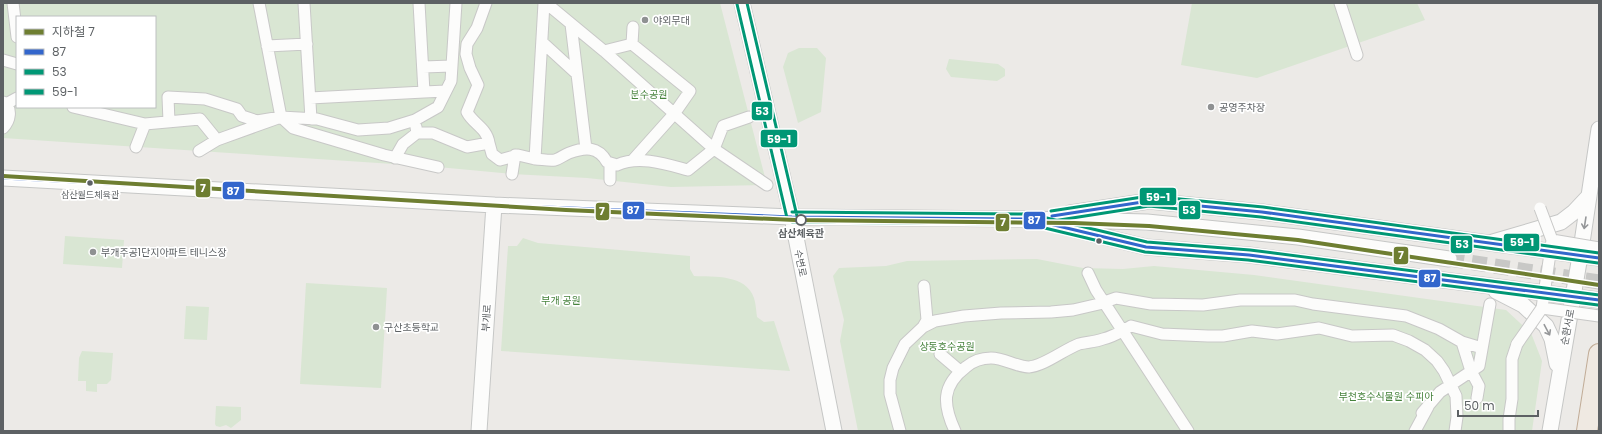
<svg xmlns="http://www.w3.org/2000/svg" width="1602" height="434" font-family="Poppins,'Noto Sans KR',sans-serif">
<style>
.green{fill:#d9e6d3;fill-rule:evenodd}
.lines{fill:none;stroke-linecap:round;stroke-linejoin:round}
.secondary-tunnel{stroke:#c8c8c6;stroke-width:15;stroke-dasharray:15 8;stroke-linecap:butt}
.street-casing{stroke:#c8c8c7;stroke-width:13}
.secondary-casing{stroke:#c6c7c6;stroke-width:17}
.highway-casing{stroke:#c1ac97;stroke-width:22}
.street{stroke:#fcfcfb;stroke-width:11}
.secondary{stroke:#fcfcfb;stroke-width:15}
.highway{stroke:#efe9e2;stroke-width:20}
.street-bridge-casing{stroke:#c8c8c7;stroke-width:13;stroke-linecap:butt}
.street-bridge{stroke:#fcfcfb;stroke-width:11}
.bus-1-casing{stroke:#fff;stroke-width:6}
.bus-2-casing{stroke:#fff;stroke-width:6}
.bus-3-casing{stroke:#fff;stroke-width:6}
.bus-1{stroke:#36c;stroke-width:3}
.bus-2{stroke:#009775;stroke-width:3}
.bus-3{stroke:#009775;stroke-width:3}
.metro-1-casing{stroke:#fff;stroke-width:7}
.metro-1{stroke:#6e7e31;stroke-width:4}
.oneway{stroke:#959799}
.poi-dot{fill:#8f9192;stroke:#fff;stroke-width:1.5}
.bus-dot{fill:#5d6164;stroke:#fff;stroke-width:1.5}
.stop-dot{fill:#fff;stroke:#5d6164;stroke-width:2}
.labels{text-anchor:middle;stroke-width:3.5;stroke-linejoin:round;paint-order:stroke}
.bus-label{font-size:9px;fill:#5d6164;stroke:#fff}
.poi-label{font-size:10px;fill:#5d6164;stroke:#fff;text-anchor:start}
.park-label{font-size:10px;fill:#47833d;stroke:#fff}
.stop-label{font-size:10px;font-weight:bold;fill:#5d6164;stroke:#fff}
.street-label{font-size:10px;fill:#5d6164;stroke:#fff}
.line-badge{stroke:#fff;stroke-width:1.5}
.badge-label{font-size:11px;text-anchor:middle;font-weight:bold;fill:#fff}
</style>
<rect width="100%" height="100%" fill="#eceae7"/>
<path class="green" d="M3 3H720L767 185 671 187 587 178 512 174 438 167 3 138ZM17 17H155V107H17Z
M1192 3H1417L1425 20 1257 78 1181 65Z
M799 48H817L826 58 821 112 798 123 783 67 788 53Z
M949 59 998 64 1005 69V76L997 81 951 77 946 69Z
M65 236 124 240 122 268 63 264Z
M523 238 538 243 690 256V269L694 276C714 277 746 274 754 298 756 304 756 311 757 317L764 322 774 321 790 371 501 351 508 246H517Z
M1037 259 1083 268 1123 269 1154 266 1254 275 1506 310 1531 333 1542 361 1532 431H858L840 341 844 320 833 276 839 268 886 266 907 261Z
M306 283 387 288 381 388 300 384Z
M186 306 209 307 207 340 184 339Z
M82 351 113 353 111 380 107 384H97V392L86 391V381H78L79 358Z
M216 406 241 407V420L231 428 226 425 220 427 216 426 215 424Z"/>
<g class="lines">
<path class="secondary-tunnel" d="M1449 259 1599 282"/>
<defs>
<path id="street" d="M13 3 17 37
M304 3 311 119
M486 3 477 28 467 44 466 54 470 68 478 85 467 112C473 124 487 128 489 143
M546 3 604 51 632 44 633 27
M1340 3 1357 55
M571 24 586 149
M542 42 577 74
M632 44 690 91 674 114 632 161
M267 46 307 44
M604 51 714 149 767 185
M3 60 17 64
M423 67 452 66
M424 92 446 91
M310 98 424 92 419 3
M3 102C13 108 10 121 3 128
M6 104 17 98
M73 107 145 124 200 119 217 140 199 151
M281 117 293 128 384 155 438 167
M169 122 168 97 205 99 237 109 242 116 257 121 281 117 317 119 358 130 389 128 415 120 438 107 451 81 456 3
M417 133H433L467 147 489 143 492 154 500 160 518 155 535 159 544 3
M217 140 281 117 259 3
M136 147 145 124
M395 158 403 144 417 133 416 127
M535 159C541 159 549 161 555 160 559 159 564 155 569 153 585 147 598 146 607 162L617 165C639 155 666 164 688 170L714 149 723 126 749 117
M610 163V180
M512 174 515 155
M1088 273 1096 290 1188 431
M923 327 935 321 964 316 1001 313 1051 312 1073 310 1099 304 1116 298 1151 304 1203 305 1240 300H1295L1313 304 1406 316 1439 329 1462 342 1482 348
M1462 342 1471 371 1479 386 1477 398
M940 354 960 371
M1422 413 1440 392 1479 366 1490 304
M900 431 890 394V380L893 368 905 344 923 327 927 320 924 286
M955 431C943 405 941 386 966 367 973 361 982 358 991 358 1004 358 1017 367 1029 367 1044 366 1065 349 1079 344 1087 342 1095 342 1103 339 1113 337 1122 331 1131 326L1162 334 1208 336H1223L1252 331 1277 334 1319 328 1352 336 1393 335 1409 341 1425 350 1437 361 1444 371 1456 396 1457 417 1455 431
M1415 431 1428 407
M1509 431V419L1512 399V359L1517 344"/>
<path id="secondary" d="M742 3 792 217 834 431
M3 178 494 205 792 217 1029 219 1147 222 1298 237 1449 259
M1070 213 1149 201 1262 212 1599 258
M1060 226 1146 247 1249 255 1599 300
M1493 242 1561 222 1574 212 1589 196
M1496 291 1523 305 1546 326 1552 339 1557 364
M479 431 494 205
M1550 431 1580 256 1599 129"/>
<path id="highway" d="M1587 431 1599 354"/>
</defs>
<use href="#street" class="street-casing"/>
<use href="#secondary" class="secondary-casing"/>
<use href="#highway" class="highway-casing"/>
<use href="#street" class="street"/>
<use href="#secondary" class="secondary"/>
<use href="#highway" class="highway"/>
<defs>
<path id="street-bridge" d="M1552 240 1599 248
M1542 308 1599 316
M1517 344 1542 308 1552 240 1540 208"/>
</defs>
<use href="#street-bridge" class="street-bridge-casing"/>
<use href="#street-bridge" class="street-bridge"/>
<defs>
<path id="bus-1" d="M3 178 494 205 792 217 1029 219 1146 247 1249 255 1599 300
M1052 216 1149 201 1262 212 1599 258"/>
<path id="bus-2" d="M737 4 787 218
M1053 221 1149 206 1261 217 1598 263
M792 222 1028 224 1145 252 1248 260 1598 305"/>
<path id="bus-3" d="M747 3 797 216
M1051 211 1149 196 1263 207 1599 253
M792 212 1030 214 1147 242 1250 250 1599 295"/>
</defs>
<use href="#bus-1" class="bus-1-casing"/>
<use href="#bus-2" class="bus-2-casing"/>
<use href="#bus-3" class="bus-3-casing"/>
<use href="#bus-1" class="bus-1"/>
<use href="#bus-2" class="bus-2"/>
<use href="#bus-3" class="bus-3"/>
<defs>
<path id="metro-1" d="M3 176 566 210 795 220 1074 223 1149 226 1298 240 1599 285"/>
</defs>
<use href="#metro-1" class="metro-1-casing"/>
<use href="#metro-1" class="metro-1"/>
</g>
<defs><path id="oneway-shaft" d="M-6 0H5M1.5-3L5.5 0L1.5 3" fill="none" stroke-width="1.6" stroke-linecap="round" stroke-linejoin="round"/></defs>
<g class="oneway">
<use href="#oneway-shaft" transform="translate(1585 223) rotate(99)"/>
<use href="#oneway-shaft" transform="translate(1547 330) rotate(62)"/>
</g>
<g class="poi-dot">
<circle cx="645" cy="20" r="4"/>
<circle cx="1211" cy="107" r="4"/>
<circle cx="93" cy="252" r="4"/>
<circle cx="376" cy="327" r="4"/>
</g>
<g class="bus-dot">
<circle cx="90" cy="183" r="3.5"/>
<circle cx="1099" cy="241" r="3.5"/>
</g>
<circle class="stop-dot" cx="801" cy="220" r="5"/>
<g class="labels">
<g class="bus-label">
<text x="90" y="198">삼산월드체육관</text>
</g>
<g class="poi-label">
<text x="653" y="24">야외무대</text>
<text x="1219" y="111">공영주차장</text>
<text x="101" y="256">부개주공1단지아파트 테니스장</text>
<text x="384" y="331">구산초등학교</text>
</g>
<g class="park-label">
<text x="649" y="98">분수공원</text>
<text x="561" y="304">부개 공원</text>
<text x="947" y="350">상동호수공원</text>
<text x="1386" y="400">부천호수식물원 수피아</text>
</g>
<g class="stop-label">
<text x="801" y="237">삼산체육관</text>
</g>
<g class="street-label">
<text transform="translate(801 263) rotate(79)" y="4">수변로</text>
<text transform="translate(486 318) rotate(-86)" y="4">부개로</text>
<text transform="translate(1567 327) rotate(-79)" y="4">순환서로</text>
</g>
</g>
<g class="line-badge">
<rect x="751" y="101" width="22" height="20" rx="4" fill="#009775"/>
<rect x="760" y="129" width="38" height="19" rx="4" fill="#009775"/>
<rect x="195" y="178" width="16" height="20" rx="4" fill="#6e7e31"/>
<rect x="222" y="181" width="23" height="19" rx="4" fill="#36c"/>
<rect x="1139" y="187" width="38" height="19" rx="4" fill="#009775"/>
<rect x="1178" y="200" width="23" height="20" rx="4" fill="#009775"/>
<rect x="622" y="201" width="23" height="19" rx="4" fill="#36c"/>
<rect x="595" y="202" width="15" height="19" rx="4" fill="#6e7e31"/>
<rect x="1023" y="211" width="23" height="19" rx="4" fill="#36c"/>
<rect x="995" y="213" width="15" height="19" rx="4" fill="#6e7e31"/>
<rect x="1503" y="233" width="37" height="19" rx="4" fill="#009775"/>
<rect x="1450" y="235" width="23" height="19" rx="4" fill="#009775"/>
<rect x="1393" y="246" width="16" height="19" rx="4" fill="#6e7e31"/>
<rect x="1418" y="269" width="23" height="19" rx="4" fill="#36c"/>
</g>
<g class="badge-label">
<text x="762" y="115">53</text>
<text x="779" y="143">59-1</text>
<text x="203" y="192">7</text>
<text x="233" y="195">87</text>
<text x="1158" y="201">59-1</text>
<text x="1189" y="214">53</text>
<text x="633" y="214">87</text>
<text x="602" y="215">7</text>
<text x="1034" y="224">87</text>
<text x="1003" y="226">7</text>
<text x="1522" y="246">59-1</text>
<text x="1462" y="248">53</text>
<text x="1401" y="259">7</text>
<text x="1430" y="282">87</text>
</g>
<rect width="1602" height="434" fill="none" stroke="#5d6164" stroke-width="8"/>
<rect x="16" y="16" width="140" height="92" fill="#ffffff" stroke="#bec0c1"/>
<rect x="24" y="29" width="20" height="6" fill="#6e7e31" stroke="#bec0c1"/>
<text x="52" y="36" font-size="12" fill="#5d6164">지하철 7</text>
<rect x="24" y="49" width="20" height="6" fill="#3366cc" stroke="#bec0c1"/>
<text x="52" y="56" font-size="12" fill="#5d6164">87</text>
<rect x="24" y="69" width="20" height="6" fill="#009775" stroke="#bec0c1"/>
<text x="52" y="76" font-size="12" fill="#5d6164">53</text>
<rect x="24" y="89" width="20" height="6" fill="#009775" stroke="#bec0c1"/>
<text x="52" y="96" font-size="12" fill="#5d6164">59-1</text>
<path d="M1458 410v6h80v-6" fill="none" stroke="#5d6164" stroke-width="2"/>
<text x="1464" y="410" font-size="12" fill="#5d6164" stroke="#ffffff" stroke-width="3" paint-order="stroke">50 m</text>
</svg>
